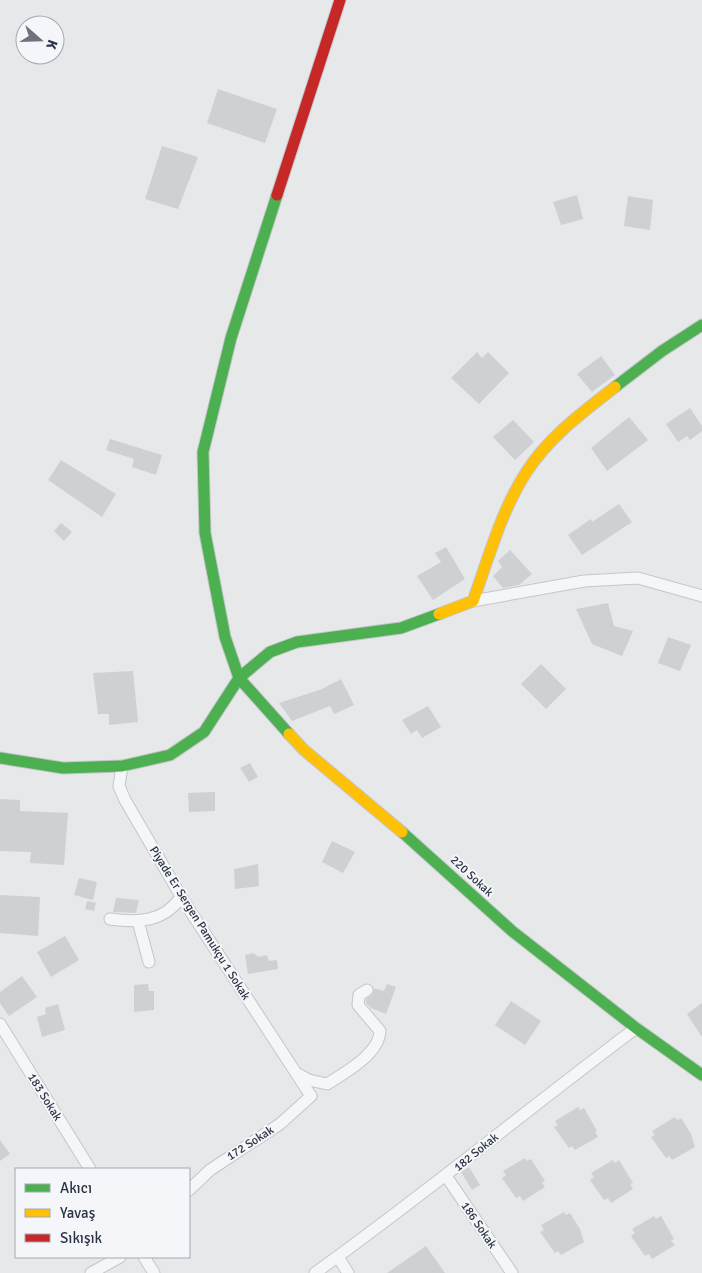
<svg xmlns="http://www.w3.org/2000/svg" width="702" height="1273" font-family="Signika,sans-serif">
<style>
.building{fill:#ced0d3}
.lines{fill:none;stroke-linecap:round;stroke-linejoin:round}
.street-casing{stroke:#c4c6c8;stroke-width:13}
.fast-casing{stroke:#c4c6c8;stroke-width:13}
.slow-casing{stroke:#c4c6c8;stroke-width:13}
.jam-casing{stroke:#c4c6c8;stroke-width:13}
.street{stroke:#f5f6f7;stroke-width:11}
.fast{stroke:#4caf50;stroke-width:11}
.slow{stroke:#ffc107;stroke-width:11}
.jam{stroke:#c62828;stroke-width:11}
.labels{text-anchor:middle;stroke-width:4;stroke-linejoin:round;paint-order:stroke}
.street-label{font-size:12px;fill:#2b3445;stroke:#f4f6f9}
</style>
<rect width="100%" height="100%" fill="#e6e8ea"/>
<path class="building" d="M218 89 277 109 265 143 207 123Z
M162 146 198 157 178 209 145 199Z
M577 195 583 219 561 225 553 202Z
M628 196 653 200 650 230 624 226Z
M477 352 482 358 488 352 509 373 479 404 451 378Z
M601 356 615 375 592 392 577 374Z
M690 408 702 426V431L690 440 687 436 678 442 666 424Z
M629 417 648 440 607 471 591 448Z
M513 420 534 442 515 460 493 437Z
M110 439 162 455 156 475 132 467 134 459 106 450Z
M61 460 116 494 102 517 48 480Z
M619 504 632 522 582 555 568 535 591 519 592 522Z
M61 523 72 532 64 541 54 531Z
M446 547 465 579 433 600 417 576 441 562 435 553Z
M510 550 532 574 519 585 503 588 493 576 502 567 498 561Z
M608 603 614 626 633 631 622 656 592 644 576 609Z
M668 637 691 645 680 671 658 663Z
M541 664 566 689 546 709 521 684Z
M133 671 138 722 109 725V714H98L93 673Z
M341 679 354 705 334 714 330 706 292 721 279 703 322 689Z
M428 706 441 727 422 738 417 730 411 734 402 720Z
M250 763 258 777 249 782 240 768Z
M215 792V811L189 812 188 793Z
M0 799 20 800V811L68 813 64 865 30 863 31 852 0 851Z
M332 841 355 852 343 873 322 862Z
M258 864 259 886 235 889 234 869Z
M79 878 97 882 93 900 74 895Z
M0 895 40 897 38 936 0 933Z
M116 898 139 900 136 913 113 912Z
M87 901 96 903 94 911 85 909Z
M65 936 79 960 51 977 37 952Z
M253 953 259 957 267 955 269 961 277 960 278 969 248 974 245 955Z
M22 976 37 997 9 1016 0 1003V992Z
M148 984 149 991H154V1010L134 1012V985Z
M387 984 396 987 386 1014 371 1008 366 1003V999L373 994 374 988 384 991Z
M511 1001 541 1021 525 1045 495 1025Z
M702 1003V1037L687 1014Z
M58 1004 65 1030 42 1037 37 1017 46 1014 45 1008Z
M578 1107 580 1110 584 1108 597 1131 595 1132 598 1137 575 1150 572 1146 569 1148 554 1127 558 1125 555 1121Z
M675 1117 677 1120 681 1118 691 1134 695 1147 672 1160 669 1156 666 1158 651 1137 655 1135 652 1131Z
M0 1140 10 1154 0 1161Z
M525 1158 527 1161 531 1159 545 1181 542 1183 545 1187 523 1201 520 1196 516 1198 502 1178 506 1175 503 1171Z
M613 1160 615 1163 619 1160 633 1183 630 1184 633 1189 611 1203 608 1198 604 1200 590 1180 594 1177 591 1173Z
M469 1167 480 1185 472 1190 461 1172Z
M564 1212 566 1215 570 1213 580 1229 584 1242 561 1255 558 1251 555 1253 540 1232 544 1230 541 1225Z
M654 1216 656 1219 661 1216 674 1239 671 1241 675 1245 652 1259 649 1254 645 1256 631 1236 635 1233 632 1229Z
M426 1246 445 1273H387Z"/>
<g class="lines">
<defs>
<path id="street" d="M473 601 584 581 638 578 702 596
M122 766 119 786 125 800 185 903 311 1096 280 1124 210 1170 189 1190
M110 919C138 923 164 922 181 897
M138 921 149 962
M0 1024 90 1169
M298 1074 309 1080 327 1084C345 1073 379 1054 380 1031L358 1005 359 995 367 990
M446 1176 512 1273
M144 1257 154 1273
M338 1257 348 1273
M91 1273 120 1257
M315 1273C424 1195 528 1109 636 1028"/>
<path id="fast" d="M277 195 231 338 203 452 205 533 225 637 239 678 289 734
M615 387 662 351 702 325
M0 758 63 768 122 766 170 755 204 732 239 678 270 652 297 642 401 628 439 614
M402 832 512 931 636 1028 702 1075"/>
<path id="slow" d="M439 614 473 601C489 557 501 511 527 471 549 437 583 412 615 387
M289 734 304 750 402 832"/>
<path id="jam" d="M277 195 340 0"/>
</defs>
<use href="#street" class="street-casing"/>
<use href="#fast" class="fast-casing"/>
<use href="#slow" class="slow-casing"/>
<use href="#jam" class="jam-casing"/>
<use href="#street" class="street"/>
<use href="#fast" class="fast"/>
<use href="#slow" class="slow"/>
<use href="#jam" class="jam"/>
</g>
<g class="labels">
<g class="street-label">
<text transform="translate(472 876) rotate(43)" y="4">220 Sokak</text>
<text transform="translate(200 923) rotate(58)" y="4">Piyade Er Sergen Pamukçu 1 Sokak</text>
<text transform="translate(45 1097) rotate(58)" y="4">183 Sokak</text>
<text transform="translate(250 1143) rotate(-33)" y="4">172 Sokak</text>
<text transform="translate(476 1152) rotate(-39)" y="4">182 Sokak</text>
<text transform="translate(479 1225) rotate(56)" y="4">186 Sokak</text>
</g>
</g>
<rect x="15" y="1168" width="175" height="90" fill="#f4f6f9" stroke="#a4a8b1"/>
<rect x="25" y="1184" width="25" height="8" fill="#4caf50" stroke="#a4a8b1"/>
<text x="60" y="1193" font-size="15" fill="#2b3445">Akıcı</text>
<rect x="25" y="1209" width="25" height="8" fill="#ffc107" stroke="#a4a8b1"/>
<text x="60" y="1218" font-size="15" fill="#2b3445">Yavaş</text>
<rect x="25" y="1234" width="25" height="8" fill="#c62828" stroke="#a4a8b1"/>
<text x="60" y="1243" font-size="15" fill="#2b3445">Sıkışık</text>
<g transform="translate(40 40) rotate(110)"><circle r="24" fill="#f4f6f9" stroke="#a4a8b1"/>
<path d="M0-4L9 19L0 12L-9 19Z" fill="#6c737f"/>
<text y="-8" font-size="14" font-weight="bold" text-anchor="middle" fill="#2b3445">K</text>
</g>
</svg>
